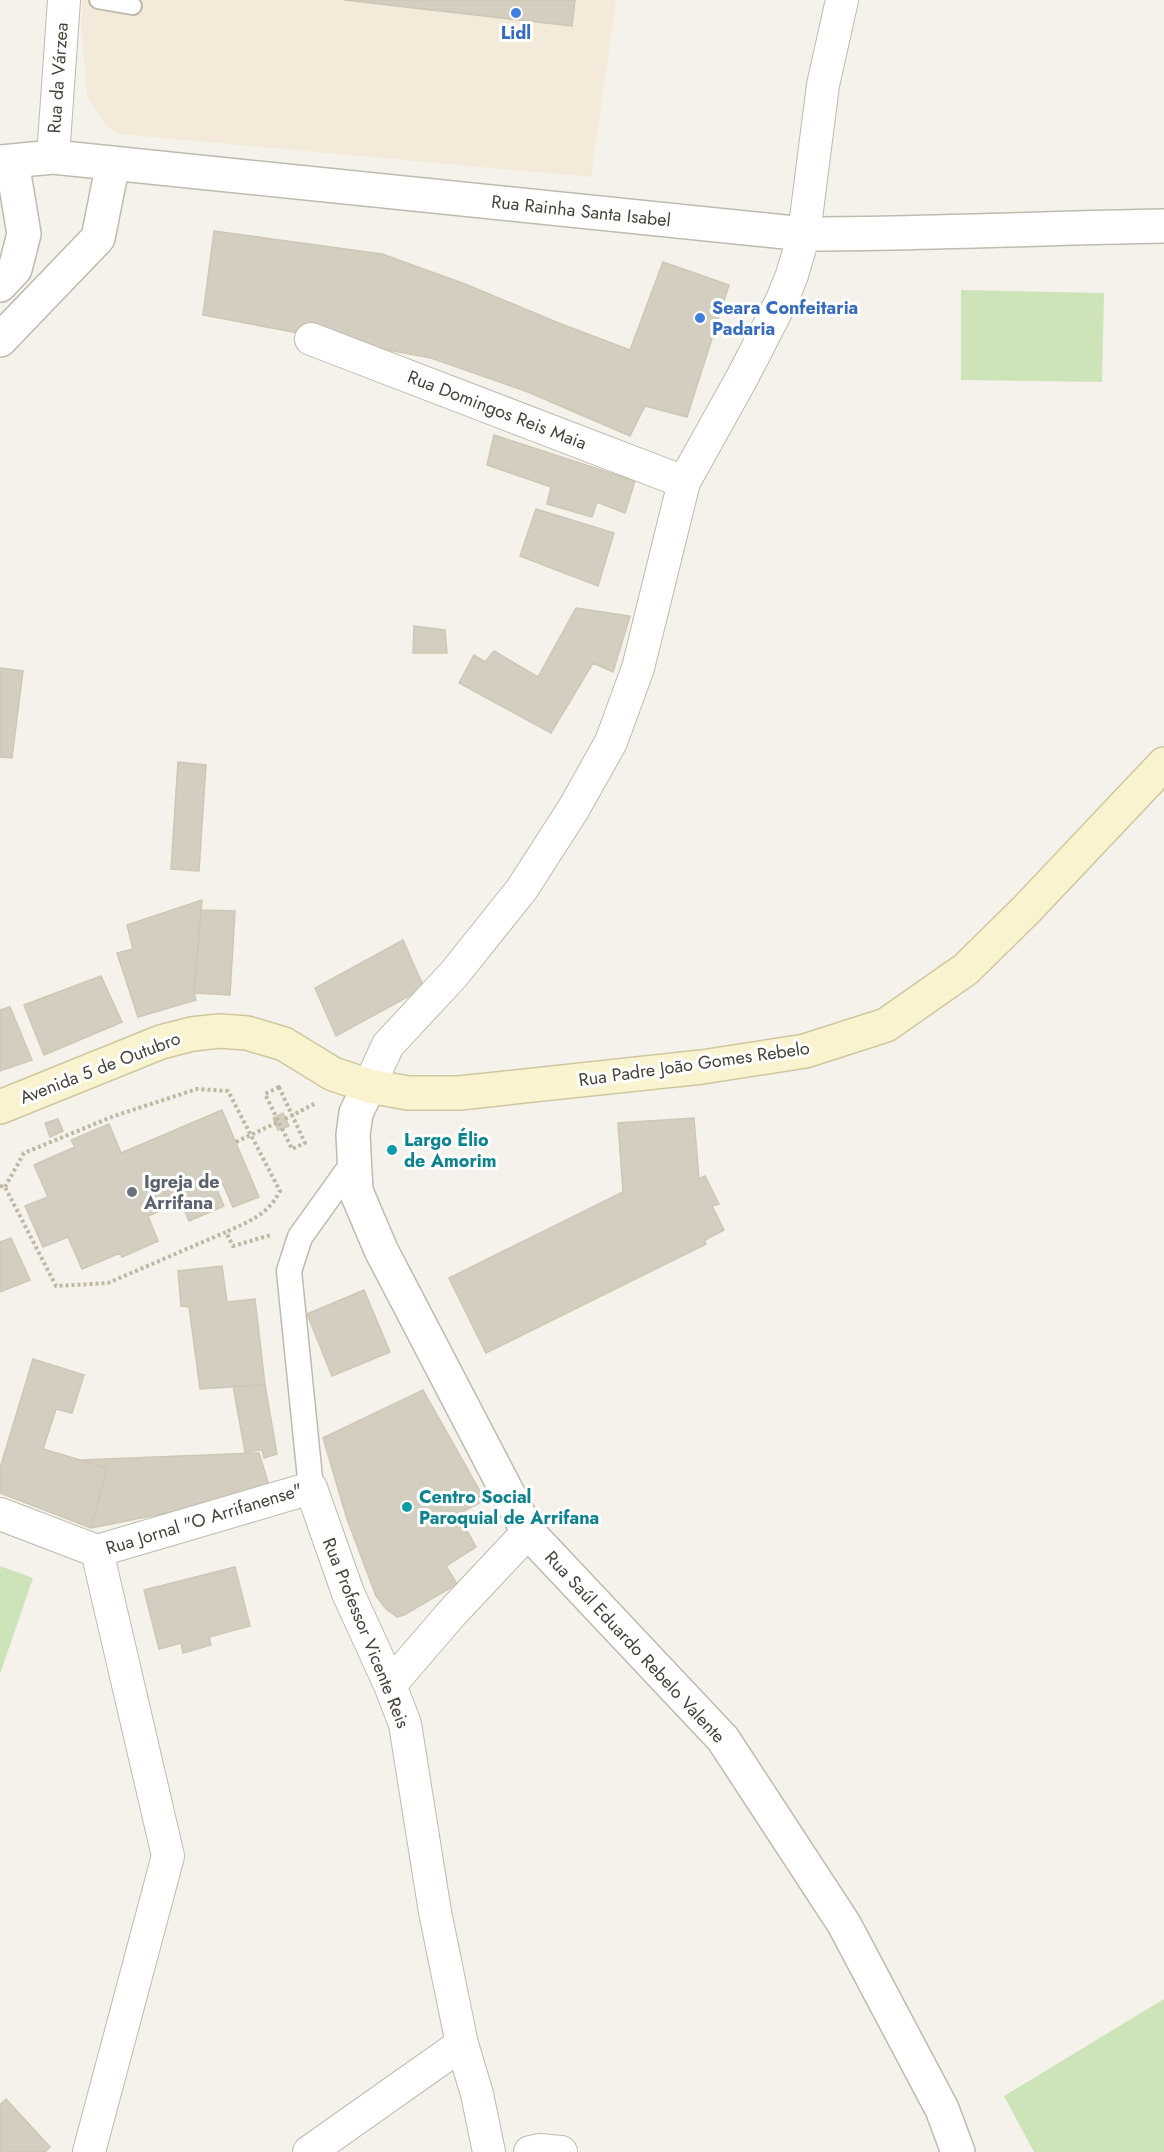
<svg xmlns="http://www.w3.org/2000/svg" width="1164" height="2152" font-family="Jost,sans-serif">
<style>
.commercial{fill:#f3ead9}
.green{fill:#cce4b8}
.building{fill:#d4cec1;stroke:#cec7b5;stroke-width:1.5}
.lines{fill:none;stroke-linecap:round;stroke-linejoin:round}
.service-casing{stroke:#bebaae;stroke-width:20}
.pedestrian-casing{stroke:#bebaae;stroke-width:27}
.minor-casing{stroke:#bebaae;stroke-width:34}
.tertiary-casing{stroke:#bebaae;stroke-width:36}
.secondary-casing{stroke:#cfc79f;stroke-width:36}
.path{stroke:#bfb7a1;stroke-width:4;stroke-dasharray:3 3;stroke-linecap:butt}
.service{stroke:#fff;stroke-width:16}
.pedestrian{stroke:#fff;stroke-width:24}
.minor{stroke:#fff;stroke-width:32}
.tertiary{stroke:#fff;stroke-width:33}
.secondary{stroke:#faf3cf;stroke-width:33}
.shop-dot{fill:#3f7fe0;stroke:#fff;stroke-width:2}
.culture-dot{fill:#0f9aa8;stroke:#fff;stroke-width:2}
.worship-dot{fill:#6b7280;stroke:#fff;stroke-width:2}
.labels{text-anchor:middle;stroke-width:6;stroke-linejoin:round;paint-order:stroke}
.shop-label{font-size:18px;font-weight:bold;fill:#366cbe;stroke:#fff}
.street-label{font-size:18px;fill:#474339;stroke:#fff}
.culture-label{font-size:18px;font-weight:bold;fill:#0d838f;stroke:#fff;text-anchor:start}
.worship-label{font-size:18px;font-weight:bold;fill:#5b616d;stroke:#fff;text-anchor:start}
</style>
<rect width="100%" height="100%" fill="#f4f2eb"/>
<path class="commercial" d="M83 0H616L591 177 118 134 106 126 87 96 81 24Z"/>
<path class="green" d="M961 290 1104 293 1102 382 961 380Z
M0 1566 33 1578 0 1674Z
M1164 1999V2152H1034L1004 2096Z"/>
<path class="building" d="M344 0H575L572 26Z
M214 231 382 254 465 284 561 324 630 350 663 262 729 285 687 417 645 406 630 436 528 392 431 358 203 315Z
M494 435 635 481 625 513 597 502 592 517 547 504 551 487 487 465Z
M536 509 614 533 598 586 520 556Z
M576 608 630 616 613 672 593 663 551 733 459 683 474 655 485 662 494 651 538 677Z
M414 626 445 630 447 653H413Z
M0 668 23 671 12 758 0 757Z
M178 762 206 765 199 871 171 869Z
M202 900 194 993 196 1000 138 1017 117 953 133 949 127 925Z
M201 910 235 911 230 995 194 993Z
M403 940 424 988 336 1036 315 988Z
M101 976 122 1022 44 1055 24 1005Z
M10 1007 32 1060 0 1071V1010Z
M222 1110 259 1197 233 1207 223 1184 216 1187 224 1206 189 1221 181 1202 148 1216 158 1241 122 1257 120 1253 82 1269 68 1237 43 1247 25 1206 48 1197 34 1165 75 1147 71 1140 109 1124 121 1153Z
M283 1113 289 1126 278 1130 273 1118Z
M694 1118 699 1179 705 1176 719 1204 712 1206 724 1230 705 1240 706 1244 486 1353 449 1278 623 1192 618 1123Z
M58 1119 63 1131 50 1137 45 1123Z
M11 1238 30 1280 0 1292V1242Z
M222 1266 227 1302 255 1299 265 1385 200 1389 189 1307 181 1306 178 1271Z
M364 1290 390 1352 332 1376 307 1314Z
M33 1359 84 1375 72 1413 56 1409 43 1449 107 1468 91 1528 0 1493V1468Z
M265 1385 277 1454 264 1458 262 1450 245 1452 233 1386Z
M423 1390 485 1500 458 1514 476 1547 446 1566 457 1584 404 1615 397 1617 386 1609 376 1596 347 1519 323 1438Z
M259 1453 271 1492 91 1528 107 1468 80 1460Z
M235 1567 250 1626 209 1637 211 1645 183 1653 181 1643 159 1649 144 1590Z
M6 2099 50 2147 45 2152H0V2105Z"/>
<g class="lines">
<defs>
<path id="service" d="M98 0 133 6"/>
<path id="pedestrian" d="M311 1488 289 1271 300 1237 353 1163"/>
<path id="minor" d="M53 157 64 0
M311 339 684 482
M369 1086 388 1045 454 974 522 889 574 808 611 742 638 668 684 482 743 376 782 300 792 275 804 234 823 85 842 0
M0 1514 97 1551
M97 1551 311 1488 348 1593 390 1685 405 1724 435 1912 462 2044 477 2094 489 2152
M390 1685 452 1613 528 1532
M89 2152 168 1856 97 1551
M309 2152 462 2044
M530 2152 539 2150 561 2152"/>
<path id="tertiary" d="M0 162 53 157 804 234C924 234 1044 228 1164 226
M0 285 15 269 24 234 12 162
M0 340 98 238 113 163
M369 1086 356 1113 353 1135 356 1191 381 1250 528 1532 723 1739 844 1924 942 2109 958 2152"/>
<path id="secondary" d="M0 1107 161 1042 192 1034 219 1031 247 1033 284 1044 333 1074 369 1086 408 1093H459L702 1067 805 1051 886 1025 966 969 1027 909 1164 764"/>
</defs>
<use href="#service" class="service-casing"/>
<use href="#pedestrian" class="pedestrian-casing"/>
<use href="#minor" class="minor-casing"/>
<use href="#tertiary" class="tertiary-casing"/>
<use href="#secondary" class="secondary-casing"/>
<path class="path" d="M279 1087 305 1143 292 1149 265 1094Z
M285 1119 316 1103
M236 1142 278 1122
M0 1186 5 1187 56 1286 108 1283 226 1232 233 1246 271 1235
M5 1187 24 1153 114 1116 197 1089 228 1091 280 1191C267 1216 249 1221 226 1232"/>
<use href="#service" class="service"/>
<use href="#pedestrian" class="pedestrian"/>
<use href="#minor" class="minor"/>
<use href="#tertiary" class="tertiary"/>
<use href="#secondary" class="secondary"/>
</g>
<g class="shop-dot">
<circle cx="516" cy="13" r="6"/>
<circle cx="700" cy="318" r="6"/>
</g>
<g class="culture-dot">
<circle cx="392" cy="1150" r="6"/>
<circle cx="407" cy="1507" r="6"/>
</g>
<circle class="worship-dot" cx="132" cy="1192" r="6"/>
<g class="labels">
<g class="shop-label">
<text x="516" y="39">Lidl</text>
<text x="712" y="314" text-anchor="start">Seara Confeitaria<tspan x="712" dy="21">Padaria</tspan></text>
</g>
<g class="street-label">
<text transform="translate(58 78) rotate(-86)" y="6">Rua da Várzea</text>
<text transform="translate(581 211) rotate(6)" y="6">Rua Rainha Santa Isabel</text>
<text transform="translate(497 410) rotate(21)" y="6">Rua Domingos Reis Maia</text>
<text transform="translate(694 1064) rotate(-8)" y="6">Rua Padre João Gomes Rebelo</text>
<text transform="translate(100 1068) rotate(-21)" y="6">Avenida 5 de Outubro</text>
<text transform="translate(204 1519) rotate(-17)" y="6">Rua Jornal "O Arrifanense"</text>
<text transform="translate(366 1633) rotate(68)" y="6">Rua Professor Vicente Reis</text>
<text transform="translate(635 1647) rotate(47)" y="6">Rua Saúl Eduardo Rebelo Valente</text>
</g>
<g class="culture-label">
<text x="404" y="1146">Largo Élio<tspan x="404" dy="21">de Amorim</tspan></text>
<text x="419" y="1503">Centro Social<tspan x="419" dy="21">Paroquial de Arrifana</tspan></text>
</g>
<g class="worship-label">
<text x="144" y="1188">Igreja de<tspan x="144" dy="21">Arrifana</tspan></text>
</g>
</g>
</svg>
